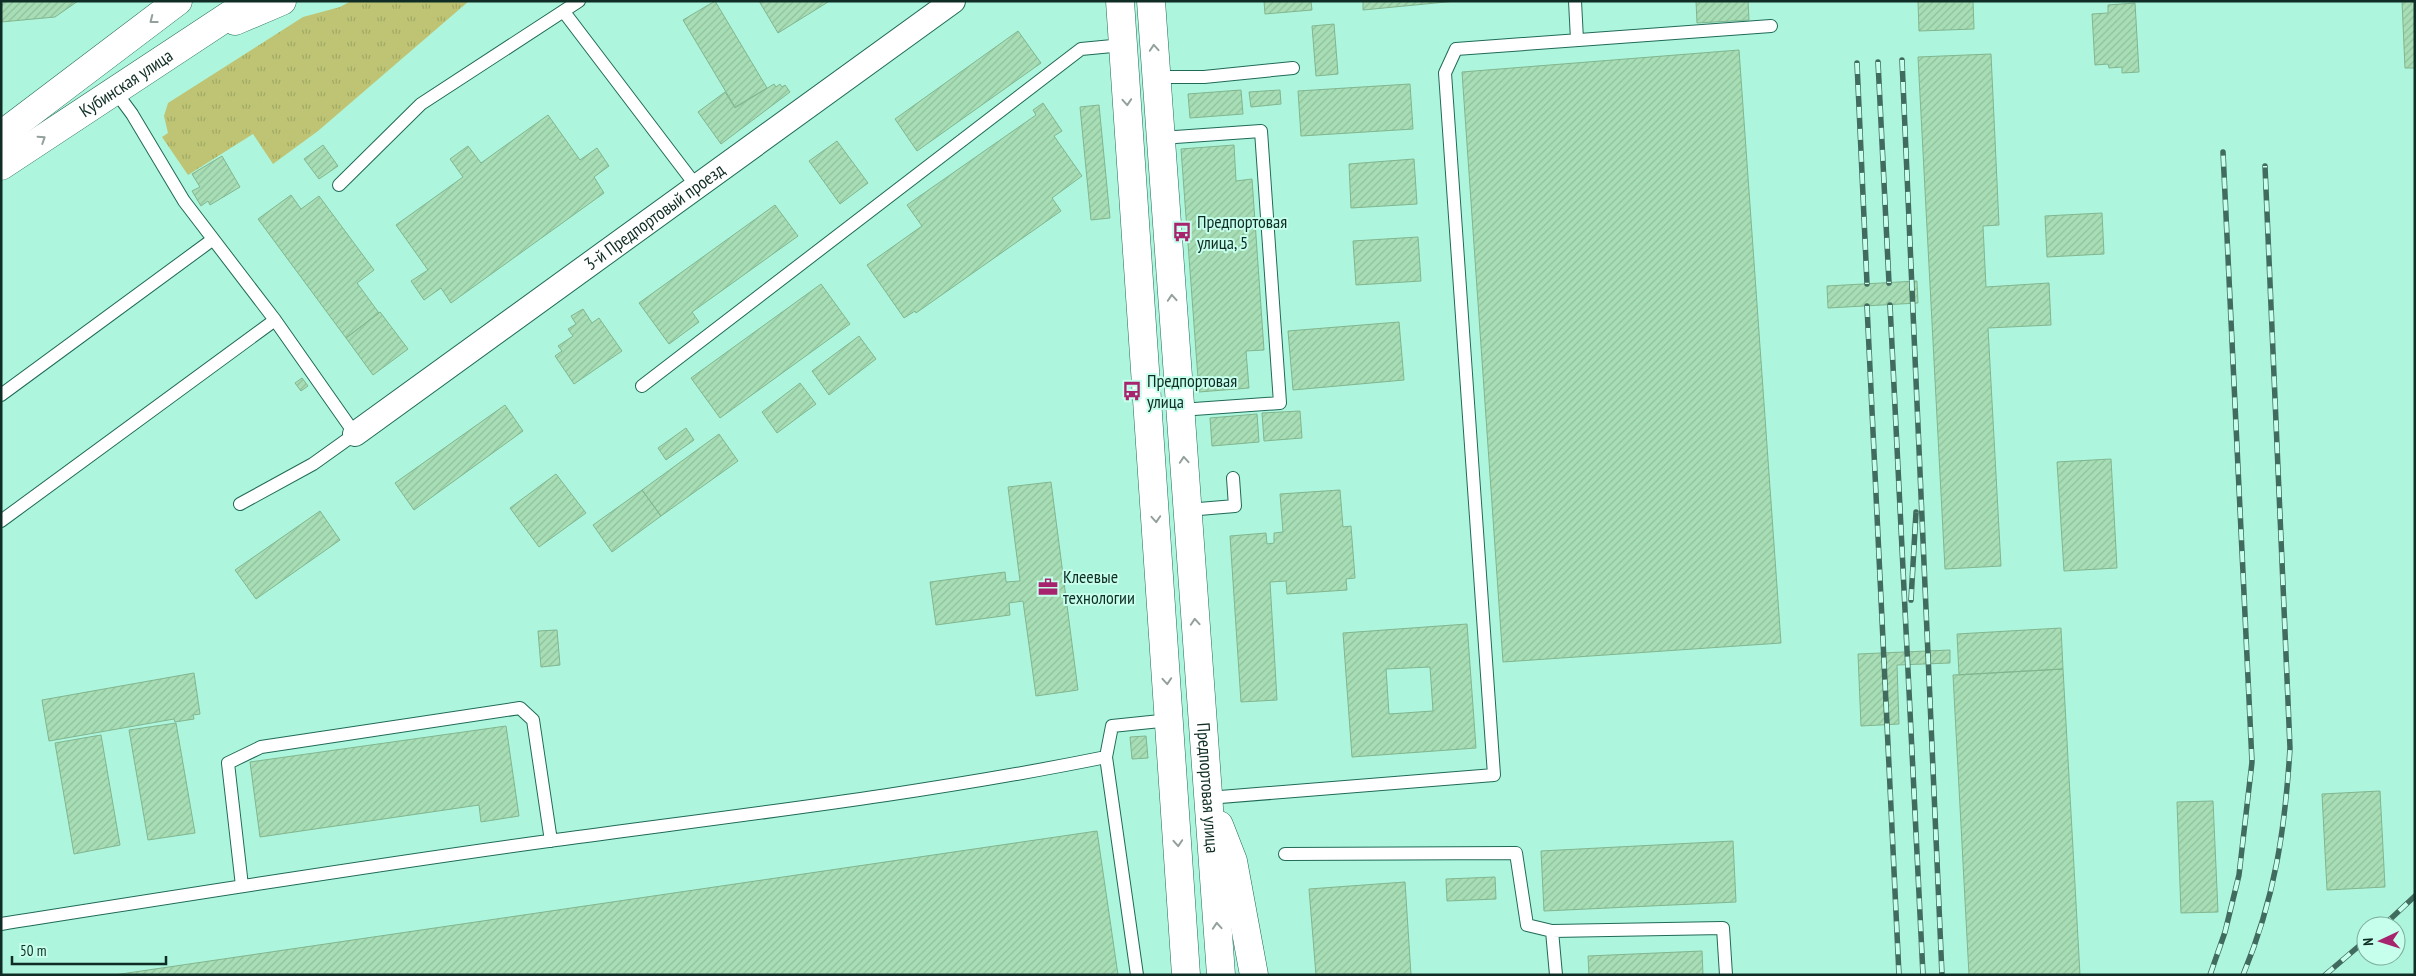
<svg xmlns="http://www.w3.org/2000/svg" width="2416" height="976" font-family="'PT Sans Narrow',sans-serif">
<style>
.grass{fill:url(#grass-tufts)}
.building{fill:url(#building-hatch);stroke:#81b68f;fill-rule:evenodd}
.lines{fill:none;stroke-linecap:round;stroke-linejoin:round}
.lane-casing{stroke:#206a57;stroke-width:14}
.street-casing{stroke:#206a57;stroke-width:26}
.secondary-casing{stroke:#206a57;stroke-width:29}
.lane{stroke:#fff;stroke-width:12}
.street{stroke:#fff;stroke-width:24}
.secondary{stroke:#fff;stroke-width:28}
.rail-casing{stroke:#406b5e;stroke-width:5.5}
.rail{stroke:#c6ffec;stroke-width:4;stroke-dasharray:11;stroke-linecap:butt}
.oneway{stroke:#93a09d}
.labels{text-anchor:middle;stroke-width:4;stroke-linejoin:round;paint-order:stroke}
.street-label{font-size:18px;fill:#0f2d25;stroke:#c6ffec}
.poi-label{font-size:18px;fill:#0f2d25;stroke:#c6ffec;text-anchor:start}
</style>
<defs>
<pattern id="grass-tufts" width="24" height="20" patternUnits="userSpaceOnUse" patternTransform="scale(1.25)"><rect width="24" height="20" fill="#bec474"/><path d="M3 7l-1-3M5 7V3M7 7l1-3M15 17l-1-3M17 17v-4M19 17l1-3" fill="none" stroke="#a2a964"/></pattern>
<pattern id="building-hatch" width="6" height="6" patternUnits="userSpaceOnUse" patternTransform="scale(1.25)"><rect width="6" height="6" fill="#a8deb6"/><path d="M-1 1l2-2M0 6l6-6M5 7l2-2" fill="none" stroke="#8fbf9c"/></pattern>
</defs>
<rect width="100%" height="100%" fill="#adf5dd"/>
<path class="grass" d="M351 1H469L318 131 273 164 253 134 188 175 162 137 168 133 164 116 168 103 303 17 340 7Z"/>
<path class="building" d="M1 1H78L55 17 1 22Z
M715 1 767 88 735 107 683 20Z
M759 1H827L828 2 778 33Z
M1264 1H1311L1312 10 1265 14Z
M1363 1H1456L1363 10Z
M1696 1H1748L1749 20 1697 23Z
M1918 1H1973L1974 29 1919 31Z
M2402 1H2415V68H2405Z
M2135 3 2139 72 2122 73V67L2109 68 2108 64 2095 65 2092 14 2108 13V5Z
M1334 24 1338 74 1316 76 1312 26Z
M1018 31 1041 63 917 151 895 119Z
M1739 50 1781 643 1503 662 1462 72Z
M1991 54 1999 225 1983 226 1986 287 2049 283 2051 325 1988 328 2001 566 1945 569 1918 57Z
M774 84 776 87 780 84 782 87 785 85 790 92 721 144 698 112 725 92 735 108Z
M1410 84 1413 129 1301 136 1298 91Z
M1241 90 1243 114 1190 118 1188 94Z
M1280 90 1281 104 1251 107 1249 92Z
M1043 103 1062 131 1054 136 1082 176 1052 198 1061 211 916 313 915 311 904 318 867 265 922 226 907 205 1036 115 1033 110Z
M1099 105 1110 218 1091 220 1080 107Z
M548 115 580 160 597 148 609 166 594 177 604 193 451 303 441 288 424 300 411 281 428 270 396 225 463 177 450 159 468 146 481 163Z
M837 141 868 183 840 204 809 161Z
M323 145 338 166 319 179 304 159Z
M1234 145 1236 181 1252 179 1264 350 1246 351 1249 388 1199 392 1181 149Z
M222 156 240 187 210 205 208 201 201 206 192 191 200 187 192 174Z
M1414 159 1417 204 1351 208 1349 164Z
M291 195 301 209 319 196 374 270 357 283 379 313 346 338 258 219Z
M775 205 798 236 692 312 699 322 669 344 639 303Z
M2102 213 2104 254 2047 257 2045 216Z
M1418 237 1421 281 1356 285 1353 241Z
M1917 281 1918 303 1828 308 1827 286Z
M821 284 850 324 720 418 691 378Z
M583 309 592 323 599 318 622 351 574 384 555 356 562 351 558 346 573 336 568 329 576 324 571 316Z
M380 312 408 349 373 375 346 338Z
M1399 322 1404 380 1293 390 1288 331Z
M859 336 876 359 829 395 812 371Z
M302 378 308 386 301 391 295 383Z
M800 383 816 404 777 433 762 412Z
M505 405 523 431 414 510 395 483Z
M1300 411 1302 438 1264 441 1262 413Z
M1257 414 1259 442 1212 446 1210 418Z
M686 428 694 440 666 460 658 448Z
M719 434 738 461 661 516 642 490Z
M2111 459 2117 568 2064 571 2057 462Z
M556 474 586 513 539 547 510 508Z
M1051 482 1078 690 1036 696 1023 601 1009 603 1010 615 936 625 930 582 1005 572 1006 582 1020 581 1008 487Z
M642 490 661 516 612 552 593 525Z
M1340 490 1343 527 1351 526 1355 578 1346 579 1347 590 1287 594 1286 581 1270 582 1277 700 1241 702 1230 536 1266 533 1267 544 1274 543V533L1283 532 1280 494Z
M320 511 340 540 256 599 235 570Z
M1467 624 1476 748 1352 757 1343 633ZM1430 667 1433 711 1389 714 1386 669Z
M2061 628 2063 669 1959 675 1957 634Z
M557 630 560 665 541 667 538 631Z
M1950 650V663L1897 665 1899 724 1861 726 1858 654Z
M2063 669 2080 975H1969L1953 675Z
M194 673 200 714 193 715 194 719 175 722 174 719 49 741 42 700Z
M176 723 195 833 148 840 129 730Z
M506 726 519 816 481 822 479 805 260 837 250 762Z
M101 735 120 845 74 854 55 743Z
M1146 736 1148 758 1132 759 1130 737Z
M2380 791 2385 887 2327 890 2322 794Z
M2213 801 2218 912 2181 913 2177 802Z
M1097 831 1118 975H114Z
M1733 841 1736 902 1544 911 1541 851Z
M1495 877 1496 899 1447 901 1446 879Z
M1405 882 1411 975H1316L1309 889Z
M1702 951 1703 975H1589L1588 956Z"/>
<g class="lines">
<defs>
<path id="lane" d="M1575 1 1577 40
M564 12 697 187
M1156 77H1204L1293 68
M115 91 132 114 184 201 275 320 355 434 313 464 240 504
M1161 138 1261 131 1280 403 1180 410
M339 185 421 104 579 1
M642 386 1081 49 1123 45
M1 395 212 240
M1187 510 1235 506 1233 478
M1 521 275 320
M1106 757 1112 726 1170 720
M1208 798 1494 775 1445 73 1456 49 1771 26
M1285 854 1516 853 1527 925 1552 931 1556 975
M242 886 228 763 261 747 520 708 533 720 551 841
M1 924C186 895 371 865 556 840 740 815 924 794 1106 757L1137 975
M1552 931 1723 928 1726 975"/>
<g id="street">
<path id="s1" d="M355 434 953 1"/>
</g>
<g id="secondary">
<path d="M1120 1 1186 975"/>
<path id="s2" d="M1151 1 1221 975"/>
<path d="M235 21 282 1"/>
<path d="M1 135 178 1"/>
<path id="s3" d="M1 166 251 1"/>
<path d="M1219 825 1233 861 1254 975"/>
</g>
</defs>
<use href="#lane" class="lane-casing"/>
<use href="#street" class="street-casing"/>
<use href="#secondary" class="secondary-casing"/>
<use href="#lane" class="lane"/>
<use href="#street" class="street"/>
<use href="#secondary" class="secondary"/>
<defs>
<path id="rail" d="M1902 60 1942 975
M1878 62 1889 283
M1857 63 1867 284
M1890 305 1923 975
M1867 306 1899 975
M1911 600 1916 512
M2383 926 2415 896
M2210 975 2225 932 2239 875 2252 762 2223 152
M2243 975C2275 898 2285 830 2290 748L2265 166
M2325 975 2366 940"/>
</defs>
<use href="#rail" class="rail-casing"/>
<use href="#rail" class="rail"/>
</g>
<defs><path id="oneway-chevron" d="M-2-3.5L2.5 0L-2 3.5" fill="none" stroke-width="1.6" stroke-linecap="round" stroke-linejoin="round" transform="scale(1.25)"/></defs>
<g class="oneway">
<use href="#oneway-chevron" transform="translate(153 20) rotate(142)"/>
<use href="#oneway-chevron" transform="translate(1154 48) rotate(-94)"/>
<use href="#oneway-chevron" transform="translate(1127 102) rotate(86)"/>
<use href="#oneway-chevron" transform="translate(42 139) rotate(-33)"/>
<use href="#oneway-chevron" transform="translate(1172 298) rotate(-94)"/>
<use href="#oneway-chevron" transform="translate(1184 460) rotate(-94)"/>
<use href="#oneway-chevron" transform="translate(1156 519) rotate(86)"/>
<use href="#oneway-chevron" transform="translate(1195 622) rotate(-94)"/>
<use href="#oneway-chevron" transform="translate(1167 681) rotate(86)"/>
<use href="#oneway-chevron" transform="translate(1178 843) rotate(86)"/>
<use href="#oneway-chevron" transform="translate(1217 926) rotate(-94)"/>
</g>
<defs>
<symbol id="bus-bare" viewBox="-9 -9 18 18"><path d="M-5-6H5V4H4V6H2V4H-2V6H-4V4H-5ZM-3.5-4V0h7V-4ZM-3.5 1.2v1.5H-2V1.2ZM2 1.2v1.5H3.5V1.2Z" fill="#a8236d" stroke="#c6ffec" stroke-width="2.5" paint-order="stroke"/></symbol>
<symbol id="office-bare" viewBox="-9 -9 18 18"><path d="M-6-3h4V-5.5h4V-3h4V5H-6ZM-1-4.5V-3h2v-1.5ZM-6 0V1H6V0Z" fill="#a8236d" stroke="#c6ffec" stroke-width="2.5" paint-order="stroke"/></symbol>
</defs>
<g fill-rule="evenodd">
<use href="#bus-bare" x="1168" y="218" width="28" height="28"/>
<use href="#bus-bare" x="1118" y="377" width="28" height="28"/>
<use href="#office-bare" x="1034" y="573" width="28" height="28"/>
</g>
<g class="labels">
<g class="street-label">
<text dy="6" stroke="none"><textPath href="#s3" startOffset="150">Кубинская улица</textPath></text>
<text dy="6" stroke="none"><textPath href="#s1" startOffset="370">3-й Предпортовый проезд</textPath></text>
<text dy="6" stroke="none"><textPath href="#s2" startOffset="789">Предпортовая улица</textPath></text>
</g>
<g class="poi-label">
<text x="1197" y="228">Предпортовая<tspan x="1197" dy="21">улица, 5</tspan></text>
<text x="1147" y="387">Предпортовая<tspan x="1147" dy="21">улица</tspan></text>
<text x="1063" y="583">Клеевые<tspan x="1063" dy="21">технологии</tspan></text>
</g>
</g>
<rect width="2416" height="976" fill="none" stroke="#0f2d25" stroke-width="5"/>
<g transform="translate(2381 941) rotate(266)"><circle r="24" fill="#c6ffec" stroke="#7dab9c"/>
<path d="M0-4L9 19L0 12L-9 19Z" fill="#a8236d"/>
<text y="-8" font-size="14" font-weight="bold" text-anchor="middle" fill="#0f2d25">N</text>
</g>
<path d="M12 956v8h154v-8" fill="none" stroke="#0f2d25" stroke-width="2.5"/>
<text x="20" y="956" font-size="15" fill="#0f2d25" stroke="#c6ffec" stroke-width="4" paint-order="stroke">50 m</text>
</svg>
